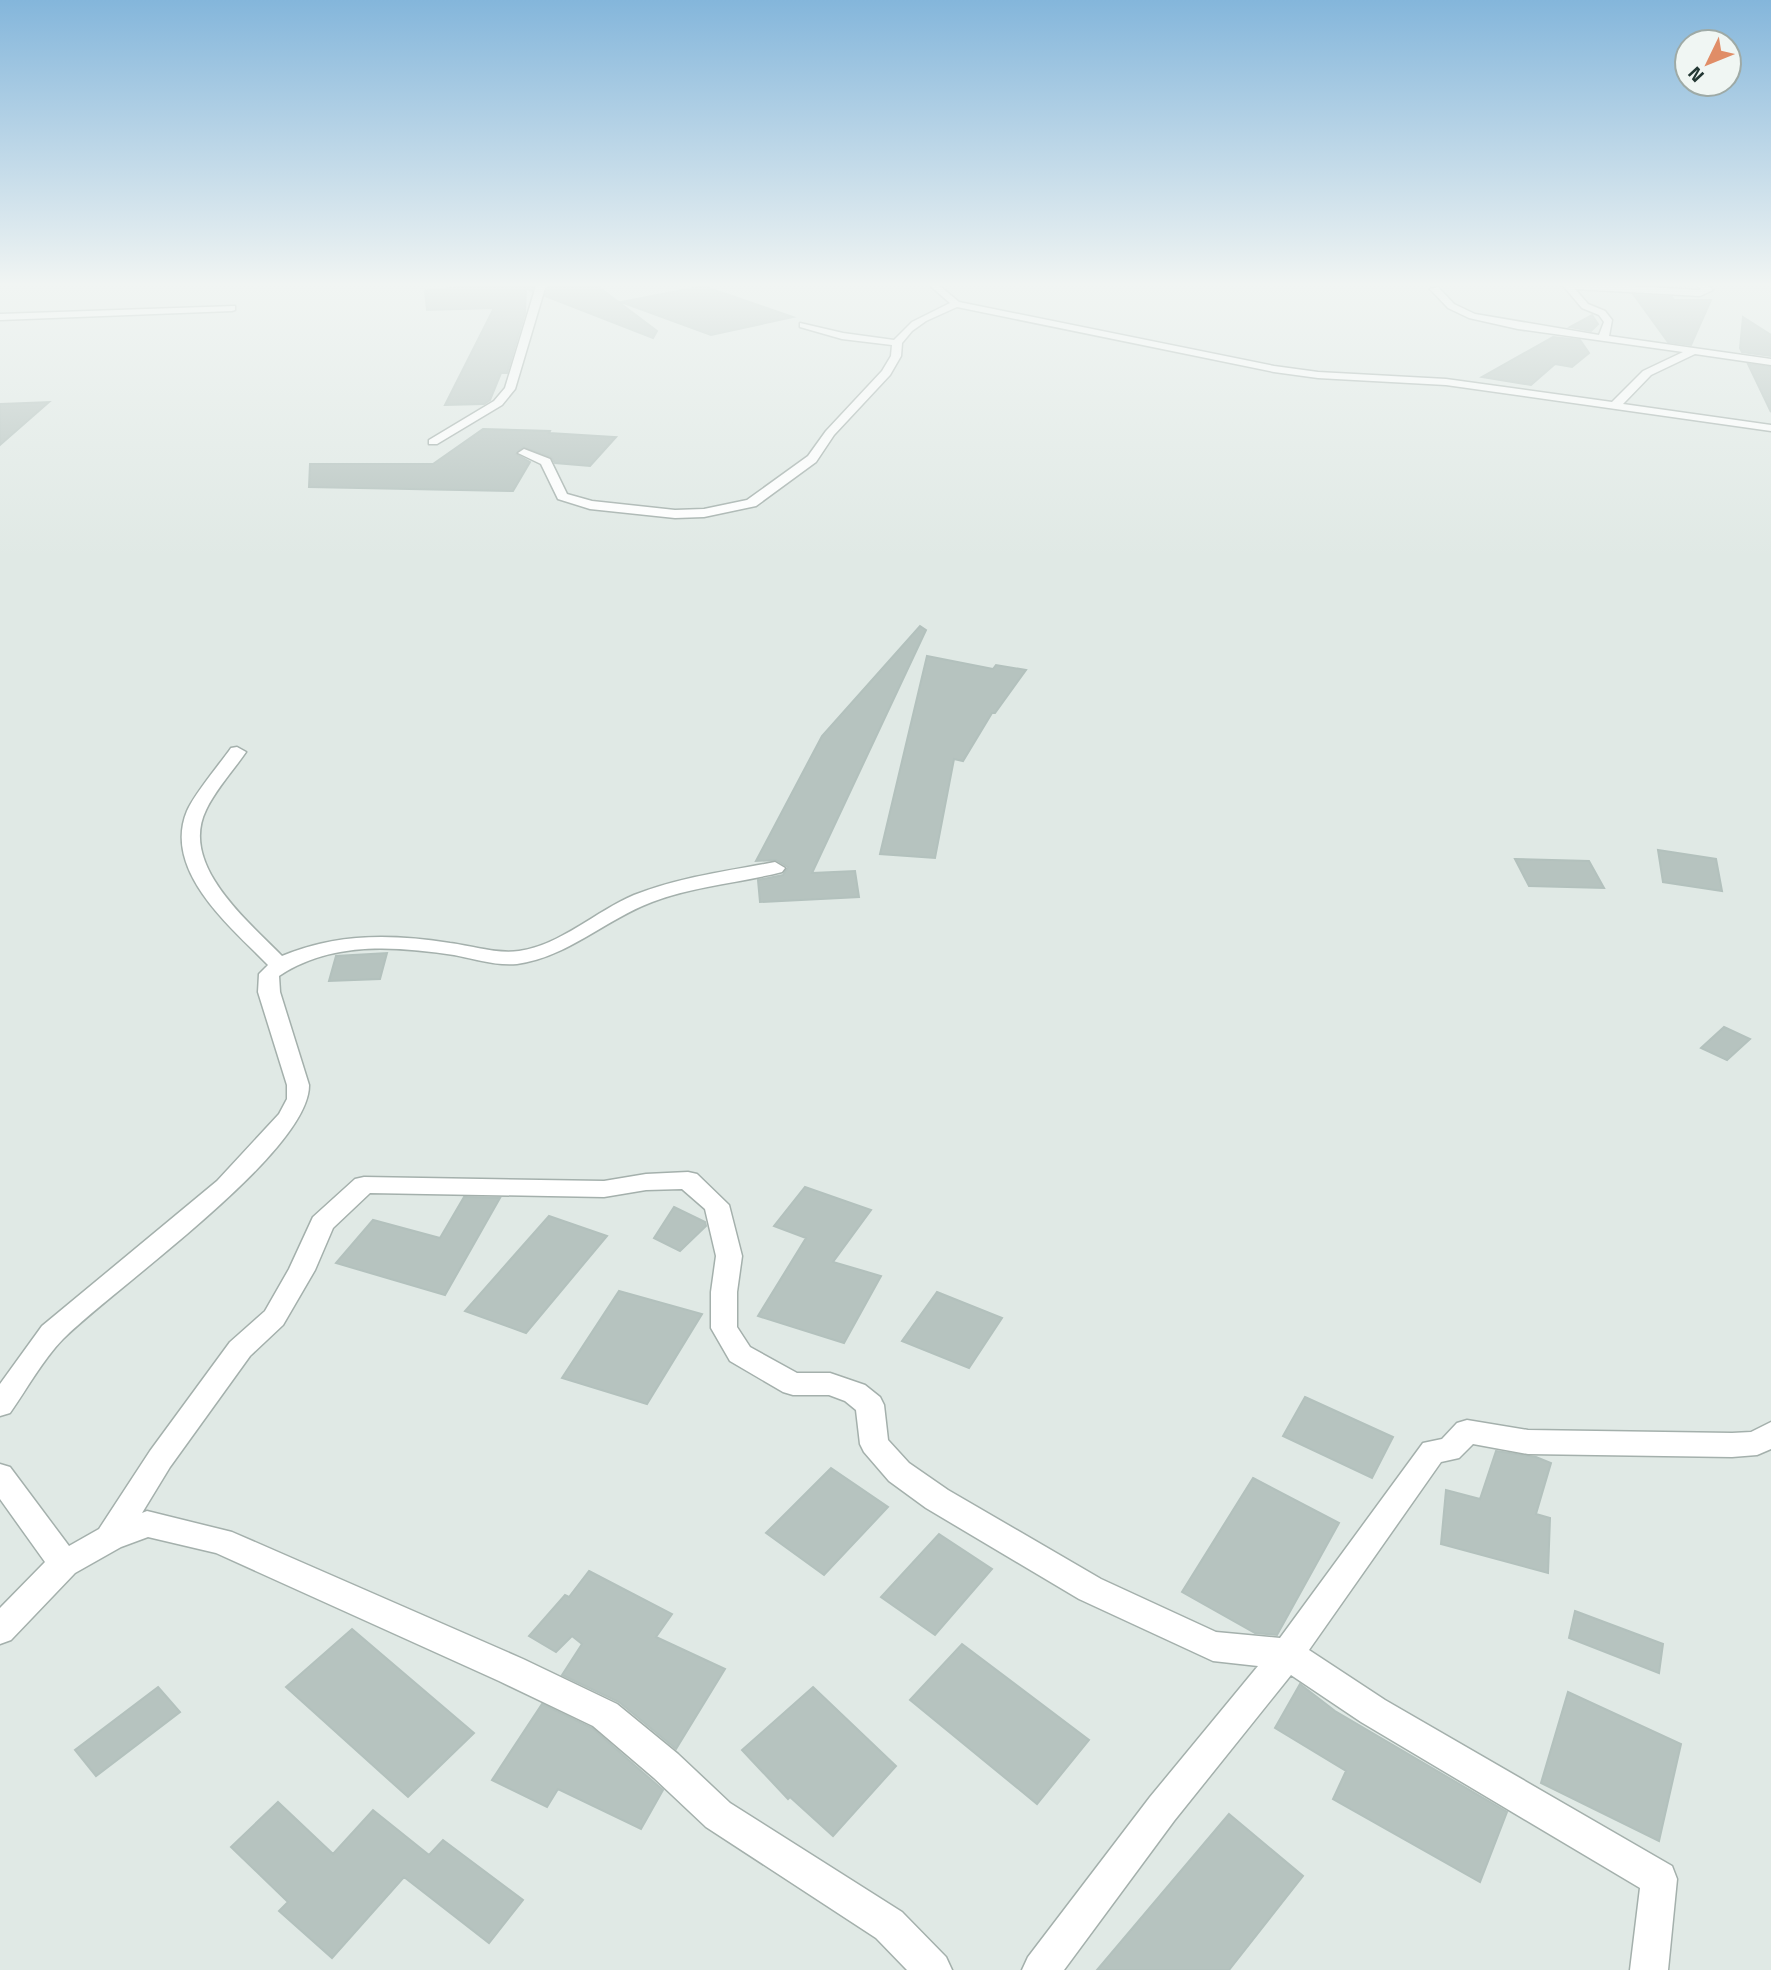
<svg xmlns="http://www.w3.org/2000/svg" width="1771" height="1970" font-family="'Titillium Web',sans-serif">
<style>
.building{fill:#b6c3bf;stroke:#b3c1bd;stroke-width:2}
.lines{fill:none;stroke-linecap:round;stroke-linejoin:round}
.minor-casing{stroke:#a4b0ac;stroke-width:3}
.minor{fill:#fff;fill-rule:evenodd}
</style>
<rect width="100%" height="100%" fill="#e0e9e5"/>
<path class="building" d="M500 282H538L532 291 526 288 525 313 507 373H501L490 400 484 404 445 405 494 308 427 310 425 291Z
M556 282H592L657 331 653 338 545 296 547 290Z
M703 286 793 317 711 335 621 302Z
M1634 295 1672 297 1674 300H1711L1691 345 1668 342Z
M1592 315 1598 324 1591 331 1570 327Z
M1743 317 1771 335V356L1742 352 1740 348Z
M1553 337 1580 340 1589 353 1572 367 1555 364 1531 385 1482 377Z
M1748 364 1771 367V412Z
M49 402 0 445V404Z
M483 429 550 431 549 433 616 437 590 466 555 463 551 457 523 447 516 454 530 462 513 491 309 487 310 464H433Z
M920 626 926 630 812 873 855 871 859 897 760 902 758 880 783 875 788 867 776 860 756 861 822 736Z
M927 656 993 669 996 665 1026 670 995 713H992L963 761 954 759 935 858 880 854Z
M1658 850 1716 859 1722 891 1663 882Z
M1515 859 1589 861 1604 888 1529 886Z
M387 953 380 979 329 981 336 956Z
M1724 1027 1750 1039 1727 1060 1701 1048Z
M805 1187 871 1210 833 1262 881 1276 844 1343 758 1316 806 1238 774 1226Z
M464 1197 500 1198 445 1295 336 1263 373 1220 440 1238Z
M674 1207 705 1222 706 1226 680 1251 654 1238Z
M549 1216 607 1236 526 1333 465 1311Z
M619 1291 702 1314 647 1404 562 1378Z
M937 1292 1002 1318 969 1368 902 1341Z
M1305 1397 1393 1437 1372 1478 1283 1436Z
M1496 1451 1536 1457 1551 1463 1536 1514 1550 1518 1548 1573 1441 1544 1446 1490 1480 1499Z
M831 1468 888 1507 824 1575 766 1533Z
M1253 1478 1339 1523 1277 1635 1255 1633 1182 1592Z
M939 1534 992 1569 935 1635 881 1597Z
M589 1571 672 1614 656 1637 725 1669 676 1749 619 1702 562 1675 582 1644 572 1636 556 1652 529 1636 565 1595 569 1597Z
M1575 1611 1663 1644 1659 1673 1569 1638Z
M352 1629 474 1733 408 1797 286 1687Z
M962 1644 1089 1740 1037 1804 910 1700Z
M1300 1684 1335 1711 1507 1812 1480 1882 1333 1799 1346 1771 1275 1728Z
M158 1687 180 1712 96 1776 75 1750Z
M813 1687 896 1766 833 1836 790 1797 788 1799 742 1750Z
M1568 1692 1681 1744 1659 1841 1541 1783Z
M542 1704 592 1728 663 1790 641 1829 558 1789 547 1807 492 1780Z
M278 1802 333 1854 373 1810 429 1855 443 1840 523 1900 489 1943 404 1877 332 1958 279 1911 288 1902 231 1847Z
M1229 1814 1303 1876 1229 1970H1097Z"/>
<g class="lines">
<defs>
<path id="minor" d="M543 282H554L545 288 515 389 502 405 437 444H429V440L494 401 505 388 536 286Z
M926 282H935L959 302 1274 366 1318 372 1446 379 1612 402 1643 371 1683 352 1518 329 1469 318 1448 308 1430 289 1438 287 1454 304 1475 314 1599 335 1604 322 1599 315 1582 308 1560 282 1699 290 1701 289 1694 282H1703L1713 290 1700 296 1575 289 1588 304 1605 311 1612 320 1609 336 1771 359V365L1695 354 1651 375 1623 404 1771 425V431L1446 385 1318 378 1274 372 957 307 926 321 912 331 902 343 901 356 890 375 834 435 816 462 756 506 704 517 675 518 590 509 558 499 541 464 518 453 524 449 550 459 567 494 592 501 675 510 704 509 747 500 808 456 826 431 882 371 891 356 892 345 842 339 800 327V323L843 333 894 340 912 322 950 303Z
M235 306V310L232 311 0 320V314Z
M237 747 246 752C233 771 216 789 206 810 179 865 248 921 282 956 337 933 392 934 450 943 473 946 496 954 519 951 561 945 596 911 634 895 679 877 728 871 775 862L785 868 782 872C739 883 694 886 652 902 606 919 568 957 517 964 496 966 475 959 454 955 395 946 331 941 279 976L280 992 309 1085C310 1152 114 1288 63 1339 43 1359 27 1389 10 1413L0 1416V1384L42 1326 217 1181 279 1114 287 1099V1085L258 992 259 974 268 965C231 927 162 871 187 811 195 793 219 765 231 748Z
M688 1172 697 1174 729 1205 742 1256 737 1292V1327L750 1347 797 1373H830L865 1385 880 1397 884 1405 888 1440 909 1463 948 1490 1101 1579 1216 1632 1280 1638 1423 1443 1442 1439 1457 1423 1467 1420 1528 1430 1732 1433 1751 1432 1771 1422V1449L1757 1455 1732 1457 1528 1454 1473 1444 1459 1458 1441 1462 1309 1650 1385 1700 1672 1866 1677 1879 1668 1970H1630L1640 1888 1361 1722 1291 1675 1174 1821 1064 1970H1022L1028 1957 1150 1797 1258 1666 1213 1661 1079 1599 926 1508 889 1481 864 1452 860 1444 856 1410 845 1401 829 1395H793L783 1392 730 1361 711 1328V1292L716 1256 705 1209 682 1189 646 1190 604 1197 370 1193 333 1228 315 1270 283 1325 250 1356 170 1467 142 1513 147 1511 232 1532 523 1659 617 1704 678 1754 730 1803 902 1912 946 1957 952 1970H907L876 1938 706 1827 654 1778 593 1726 499 1681 216 1553 148 1537 121 1547 75 1573 11 1640 0 1644V1608L45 1562 0 1499V1464L10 1467 69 1546 99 1529 150 1451 230 1342 265 1311 289 1269 313 1217 355 1179 364 1177 604 1181 646 1174Z"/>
</defs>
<use href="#minor" class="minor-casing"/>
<use href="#minor" class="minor"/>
</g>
<linearGradient id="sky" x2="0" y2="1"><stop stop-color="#84b6db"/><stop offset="0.51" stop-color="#f1f5f3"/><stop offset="1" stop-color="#f1f5f3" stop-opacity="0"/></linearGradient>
<rect width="1771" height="558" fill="url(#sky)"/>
<g transform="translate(1708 63) rotate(227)"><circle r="33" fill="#f0f6f3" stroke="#9eaaa6" stroke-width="2"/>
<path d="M0-5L12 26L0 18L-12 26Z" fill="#e08d67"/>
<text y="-10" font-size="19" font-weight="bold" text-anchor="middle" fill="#233733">N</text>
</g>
</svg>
